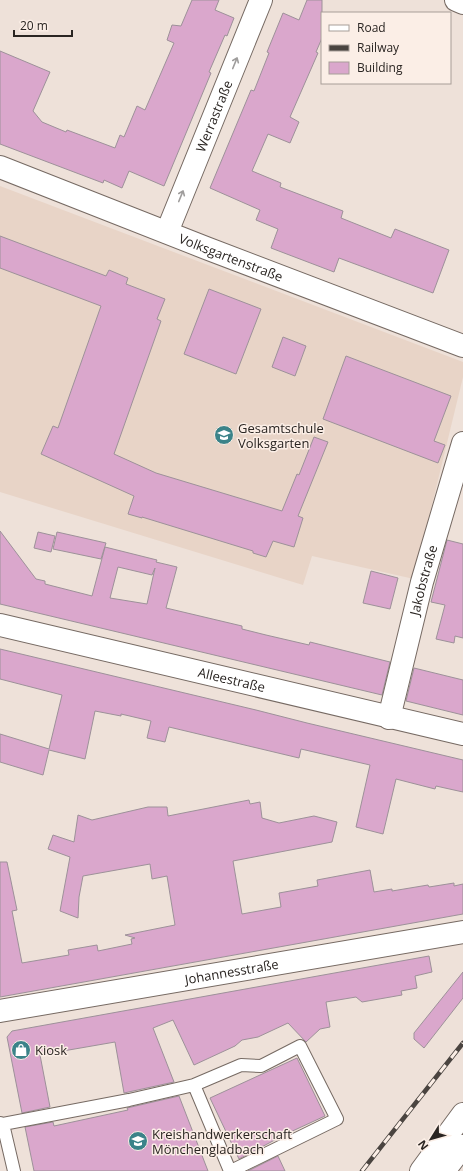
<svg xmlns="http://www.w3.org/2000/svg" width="463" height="1171" font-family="'Open Sans',sans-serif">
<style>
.built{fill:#e8d4c7}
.building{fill:#daa7cc;stroke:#9d9199;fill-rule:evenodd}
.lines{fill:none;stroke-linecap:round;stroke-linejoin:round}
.service-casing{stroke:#766a63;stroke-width:14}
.minor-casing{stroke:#766a63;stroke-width:24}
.primary-casing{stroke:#766a63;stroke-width:24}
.service{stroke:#fff;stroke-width:12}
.minor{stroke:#fff;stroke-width:22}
.primary{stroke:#fff;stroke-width:22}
.rail-casing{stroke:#4a4440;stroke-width:4.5}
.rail{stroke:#fbeee6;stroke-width:3;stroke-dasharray:9;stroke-linecap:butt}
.oneway{stroke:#9f9d9c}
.labels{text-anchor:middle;stroke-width:3;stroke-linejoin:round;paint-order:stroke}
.street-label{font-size:13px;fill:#2a2522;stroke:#fbeee6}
.poi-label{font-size:13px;fill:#2a2522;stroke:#fbeee6;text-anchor:start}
</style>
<rect width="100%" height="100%" fill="#eee1d9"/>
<path class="built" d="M0 186 463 362V377L414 579 312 556 303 585 0 492Z"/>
<path class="building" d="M192 0H219L215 10 234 18 227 36 225 35 209 72 211 73 164 186 129 171 122 188 104 180 103 183 0 144V51L50 72 33 111 42 122 66 132 67 130 115 148 120 135 124 137 137 106 145 110 174 43 167 40 172 25 181 26Z
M307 0H322V38L316 52 318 53 290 117 299 122 290 143 268 134 252 171 281 183 280 187 343 211 341 218 391 238 395 229 449 250 433 293 339 258 334 272 271 248 278 229 256 220 260 210 210 188 251 90 254 91 269 53 267 52 283 13 299 20Z
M0 236 106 276 109 270 128 278 126 284 165 299 157 319 161 321 114 454 156 473 282 511 297 474 299 475 314 437 328 442 298 516 303 518 294 547 273 541 266 557 253 553V551L142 517V518L128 514 134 496 41 454 53 426 58 428 101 306 0 268Z
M209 289 261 309 236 374 184 354Z
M283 337 306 346 295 376 272 367Z
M346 356 451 396 434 441 445 445 438 463 323 419Z
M0 531 36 579 45 581V584L92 596 105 547 157 560 156 562 177 567 166 608 242 626V629L266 635 309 645 310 642 390 662 382 695 0 604ZM118 567 152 575 155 568 147 604 110 598Z
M38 532 55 536 51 552 34 548Z
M57 532 106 543 101 559 53 549Z
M447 540 463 544V638L455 636 454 643 436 639 445 605 431 602Z
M371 571 398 578 390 609 363 603Z
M0 649 256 710 307 723 463 760V792L436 786 435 789 396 779 383 834 356 827 370 765 301 749 299 758 169 727 165 742 147 738 151 721 121 714V716L95 711 85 759 49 750 43 775 0 762V734L49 749 62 695 0 679Z
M414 668 463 680V715L406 701Z
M249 800 250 804 260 802 262 818 279 823 314 816 337 822 332 842 233 861 242 914 281 907 279 893 318 886 317 880 370 870 374 892 392 889V891L428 885 429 887 454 883V886L463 884V914L0 997V862H7L17 910 12 911 22 963 69 955 68 950 97 945 98 951 132 944 131 939 135 938 125 935 175 925 167 876 152 879 150 864 83 876 79 897 78 918 60 911 70 857 48 849 53 835 74 842 78 815 92 820 148 807H167L168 816Z
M429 956 432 972 415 976 417 988 401 991 402 995 362 1002 356 997 326 1002 330 1027 320 1029 306 1042 288 1023 258 1037 242 1040 235 1046 194 1065 173 1020 153 1028 174 1082 124 1093 115 1042 40 1055 50 1107 22 1113 7 1037 12 1031Z
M463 972V998L424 1048 414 1039V1033Z
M297 1058 325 1116 286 1134 239 1159 210 1098Z
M179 1096 208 1171H34L25 1127 53 1122 54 1126 128 1110 127 1108Z
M278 1156 285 1171H248Z"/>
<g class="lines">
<defs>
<path id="service" d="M194 1085 230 1171
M0 1123 3 1124 14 1171
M3 1124 129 1100 194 1085 241 1065 261 1066 300 1046 337 1119 231 1171"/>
<g id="minor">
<path d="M456 0 463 3"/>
<path id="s1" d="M0 167 206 248 463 346"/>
<path id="s2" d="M167 232 261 0"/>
<path id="s3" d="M0 625 463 734"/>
<path id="s4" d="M389 718 422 582 463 443"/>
<path id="s5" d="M0 1011 463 932"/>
</g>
<path id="primary" d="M421 1171 463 1114
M444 1171 463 1146"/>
</defs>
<use href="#service" class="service-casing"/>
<use href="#minor" class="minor-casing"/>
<use href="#primary" class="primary-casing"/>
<use href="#service" class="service"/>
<use href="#minor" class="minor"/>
<use href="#primary" class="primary"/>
<defs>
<path id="rail" d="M362 1171 463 1043"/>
</defs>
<use href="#rail" class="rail-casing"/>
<use href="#rail" class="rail"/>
</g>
<defs><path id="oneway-shaft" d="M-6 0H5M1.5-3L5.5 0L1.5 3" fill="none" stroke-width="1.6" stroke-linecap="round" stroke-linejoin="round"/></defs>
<g class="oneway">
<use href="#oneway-shaft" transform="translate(235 63) rotate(-68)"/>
<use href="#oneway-shaft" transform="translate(181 196) rotate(-68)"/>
</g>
<defs>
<symbol id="school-disc" viewBox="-11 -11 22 22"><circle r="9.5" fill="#3b8389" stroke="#fbeee6"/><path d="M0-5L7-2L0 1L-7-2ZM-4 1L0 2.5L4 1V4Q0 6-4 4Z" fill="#fff"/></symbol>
<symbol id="shop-disc" viewBox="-11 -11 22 22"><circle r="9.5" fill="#3b8389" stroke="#fbeee6"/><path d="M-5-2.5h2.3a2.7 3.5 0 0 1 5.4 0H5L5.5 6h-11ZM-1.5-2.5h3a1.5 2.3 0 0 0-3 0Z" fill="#fff"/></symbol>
</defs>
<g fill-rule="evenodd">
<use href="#school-disc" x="213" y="424" width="22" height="22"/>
<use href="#shop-disc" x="10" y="1039" width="22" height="22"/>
<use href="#school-disc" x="127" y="1130" width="22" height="22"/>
</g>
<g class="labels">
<g class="street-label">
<text dy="5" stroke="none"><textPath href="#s2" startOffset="125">Werrastraße</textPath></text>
<text dy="5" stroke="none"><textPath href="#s1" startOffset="248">Volksgartenstraße</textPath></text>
<text dy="5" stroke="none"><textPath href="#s4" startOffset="142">Jakobstraße</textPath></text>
<text dy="5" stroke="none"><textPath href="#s3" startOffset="238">Alleestraße</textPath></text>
<text dy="5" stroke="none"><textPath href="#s5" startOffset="235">Johannesstraße</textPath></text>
</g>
<g class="poi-label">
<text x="238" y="433">Gesamtschule<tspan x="238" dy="15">Volksgarten</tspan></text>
<text x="35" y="1055">Kiosk</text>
<text x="152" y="1139">Kreishandwerkerschaft<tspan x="152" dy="15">Mönchengladbach</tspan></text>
</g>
</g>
<rect x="321" y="12" width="130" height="72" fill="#fbeee6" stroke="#a79e98"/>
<rect x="329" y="25" width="20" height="6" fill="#ffffff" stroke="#a79e98"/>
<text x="357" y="32" font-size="12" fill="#2a2522">Road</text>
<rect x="329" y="45" width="20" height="6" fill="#4a4440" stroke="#a79e98"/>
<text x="357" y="52" font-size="12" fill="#2a2522">Railway</text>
<rect x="329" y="62" width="20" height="12" fill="#daa7cc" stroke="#a79e98"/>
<text x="357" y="72" font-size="12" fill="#2a2522">Building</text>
<g transform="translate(431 1139) rotate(233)" stroke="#fbeee6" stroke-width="3" paint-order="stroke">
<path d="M0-3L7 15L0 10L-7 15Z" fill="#2a2522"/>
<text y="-6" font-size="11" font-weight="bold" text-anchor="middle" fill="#2a2522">N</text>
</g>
<path d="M14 30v6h58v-6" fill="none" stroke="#2a2522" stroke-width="2"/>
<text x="20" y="30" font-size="12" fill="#2a2522" stroke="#fbeee6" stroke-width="3" paint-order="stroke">20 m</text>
</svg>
